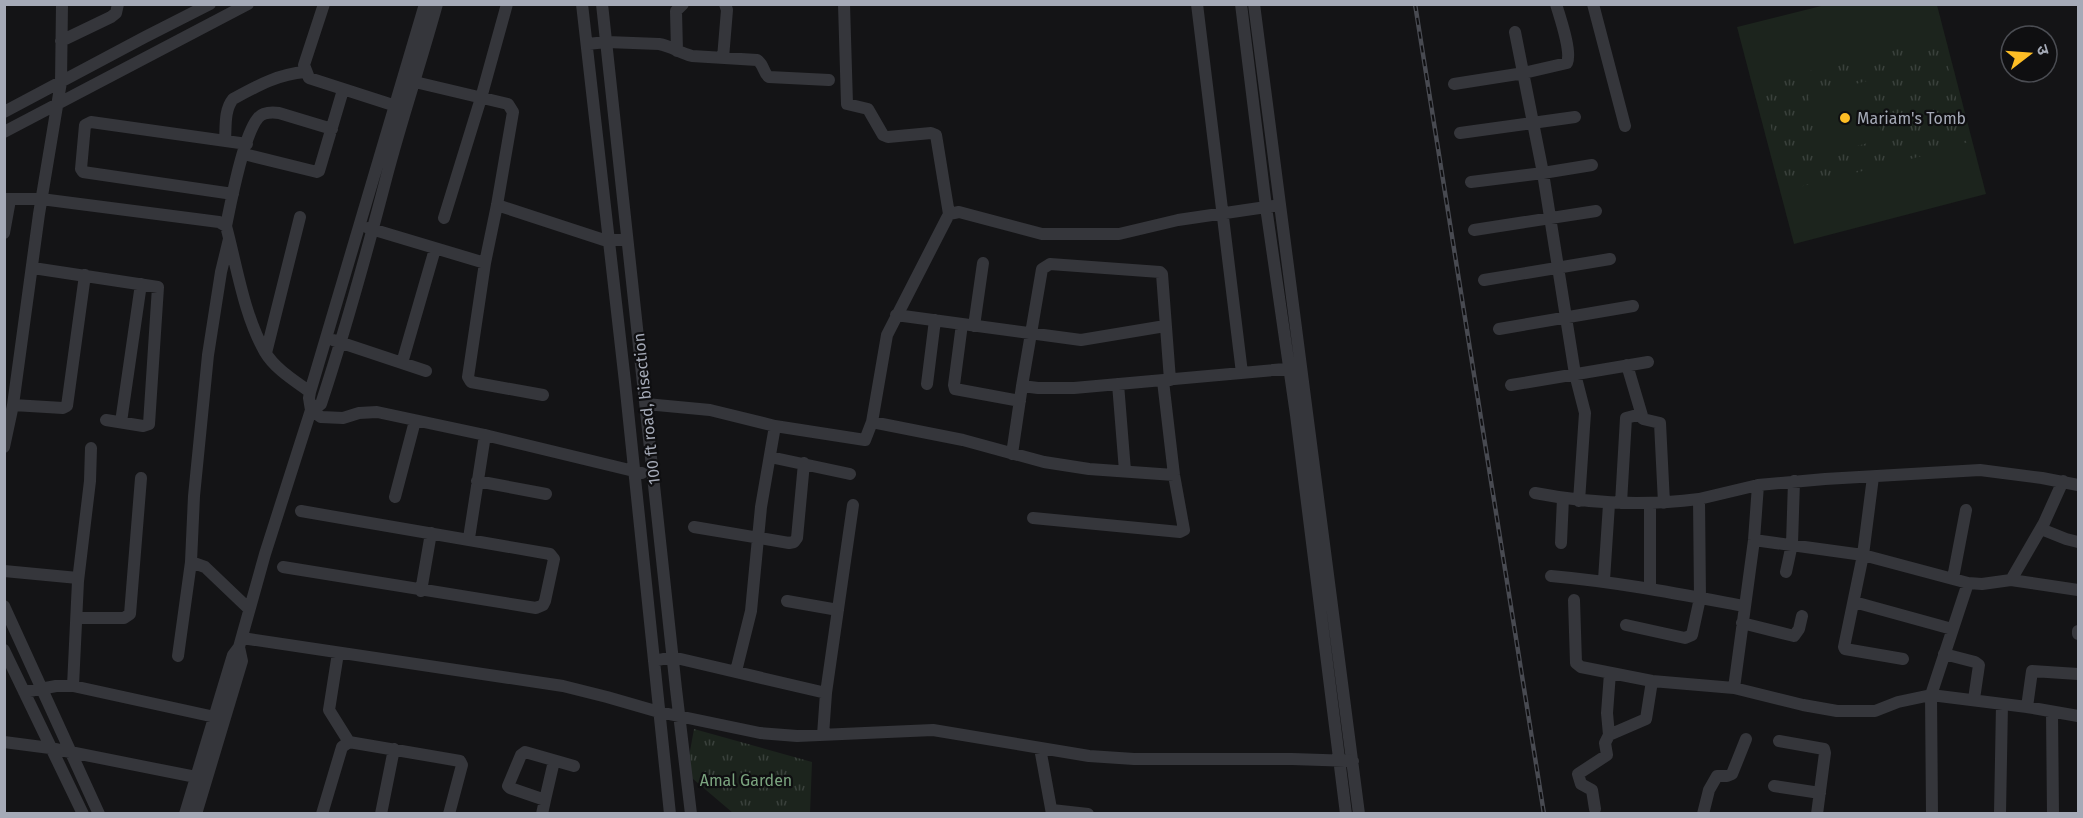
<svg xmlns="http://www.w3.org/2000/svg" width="2083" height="818" font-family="'Fira Sans','Noto Sans Devanagari',sans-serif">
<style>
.green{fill:#1c241d}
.park{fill:url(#park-tufts);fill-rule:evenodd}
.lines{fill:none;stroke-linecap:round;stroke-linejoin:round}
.minor{stroke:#35363b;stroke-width:12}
.rail-casing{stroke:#484a51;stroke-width:4.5}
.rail{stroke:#0f0f11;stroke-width:2;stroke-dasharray:7;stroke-linecap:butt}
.poi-dot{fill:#febe25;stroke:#0f0f11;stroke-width:2}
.labels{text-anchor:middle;stroke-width:4.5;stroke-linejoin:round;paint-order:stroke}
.poi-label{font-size:16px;fill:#a5aab7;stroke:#0f0f11;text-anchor:start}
.street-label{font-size:16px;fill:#a5aab7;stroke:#0f0f11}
.park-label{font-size:16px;fill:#7ba47f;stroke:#0f0f11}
</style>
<defs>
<pattern id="park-tufts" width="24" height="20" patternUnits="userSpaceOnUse" patternTransform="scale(1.5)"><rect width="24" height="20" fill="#1c241d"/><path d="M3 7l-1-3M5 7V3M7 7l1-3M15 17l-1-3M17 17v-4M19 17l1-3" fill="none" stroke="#3a413c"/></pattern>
</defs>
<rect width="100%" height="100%" fill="#141416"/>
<path class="green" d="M1825 5H1937L1986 194 1794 244 1737 27Z"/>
<path class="park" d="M1940 37 1968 142 1930 154 1787 190 1760 84ZM1867 81 1883 139 1823 155 1808 96Z
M694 729 812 762 810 813H733L686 773Z"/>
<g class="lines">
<path class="minor" d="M324 4 304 65 309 78 399 107
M582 4 625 382 670 814
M602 4 676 689 691 814
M844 4 847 104 868 109 883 135 888 137 931 133 936 135 949 214
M1197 4 1242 373
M1241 4 1266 207 1296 415 1346 814
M1254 4 1359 814
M1593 4 1625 126
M1515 32 1543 173 1575 374 1585 413 1579 501
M61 41 111 17 116 13 118 4
M587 44 607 42 659 44C671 46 680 53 692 56L757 60C764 64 763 73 769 77L829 80
M677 51 676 11 683 4
M723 58 727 10 725 4
M415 82 508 104 513 112 497 205 485 263 468 377 471 382 543 395
M1454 84 1524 73 1567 63C1572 51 1560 18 1556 4
M4 112 145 37 210 4
M4 132 248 4
M1460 133 1575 117
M225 141C226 127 224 110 233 99 257 86 278 74 305 72
M244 154 317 172 319 171 343 90
M1471 182 1543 173 1592 165
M233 194 83 172 81 169 85 125 91 122 247 144
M4 199H41L219 222 226 226C237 267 244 315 265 352 275 369 295 381 310 392
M497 205 604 240H627
M444 218 481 98 507 4
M226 226C231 202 243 136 258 118 263 112 271 112 279 113L332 129
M368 228 485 263
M1474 230 1596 211
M4 233 10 200
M33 268 158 287 149 424 143 426 106 420
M1484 280 1610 259
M896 315 1081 340 1165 326
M962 324 954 385 955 389 1020 401
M974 326 983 263
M1499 329 1633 306
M333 340 426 371
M266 353 300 217
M402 363 435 249
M1627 365 1643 419 1660 423 1664 503
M927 384 935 320
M1118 384 1125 471
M1511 385 1648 362
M1022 386 1042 269 1050 264 1160 272 1162 274 1170 380
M646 404 710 410 775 426
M13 405 63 408 67 406 85 275
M311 410 321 404C346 328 367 252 387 175 402 118 421 62 437 4
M311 410 321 417 343 418 359 413 377 412 485 435 642 473
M121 422 141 284
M872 422 963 440 1044 462 1089 469 1174 475
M4 447 13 405 39 214 61 82 62 4
M1012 454 1022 386 1038 388H1074L1296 368
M770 457 850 474
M1873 477 1863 555 1844 647 1845 649 1903 659
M477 481 546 494
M1535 493C1591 504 1643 506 1699 499L1700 598 1692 635 1685 638 1626 625
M395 497 415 421
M1699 499 1758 485 1825 479 1980 470 2042 478 2078 485
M1621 503 1626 418 1641 414
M1033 518 1180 532 1184 530 1174 475 1163 381
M694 527 789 543 794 542 797 538 804 463
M2041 529 2066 539 2078 542
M469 538 485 435
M1754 540 1863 555 1968 583 1982 584 2011 580 2078 590
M1561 543 1563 498
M191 562 205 567 249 609
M283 567 536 608 543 605 545 601 554 559 550 554 301 511
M4 571 78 578
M1786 572 1792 544 1794 481
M1551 576C1618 582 1679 594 1744 606
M1953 578 1966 510
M1604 580 1609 504
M2011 580 2044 523 2063 481
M1968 583 1931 695 2027 707 2078 716
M1650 587V504
M421 591 431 533
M1574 600 1576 663 1581 667 1652 681 1734 688 1803 705 1837 711H1875L1898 702 1931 695 1932 814
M787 601 838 610
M1854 602 1952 629
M4 606 99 814
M77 618H124L130 614 141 478
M1742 623 1794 636 1799 629 1802 616
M2078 634V631
M242 638 563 686 607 697 659 712 760 733 797 736 933 730 1089 756 1134 759H1292L1353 761
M4 650 83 814
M338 653 329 710 349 742
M1944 654 1975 662 1979 665 1974 699
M178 656 191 562 194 496 208 355 221 272 229 239
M654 661 672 657 826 693
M736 671 751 611 761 507 775 426 865 440 872 422 887 335 949 214 959 212 1042 234H1119L1178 220 1280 205
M73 686 78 581 90 481 91 448
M1734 688 1754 540 1758 485
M24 692 56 686H73L224 719
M2027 707 2032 671 2078 674
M2052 712 2053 814
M823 735 826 693 853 505
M1609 735 1607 713 1610 673
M1779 741 1824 749 1825 753 1817 814
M4 742 50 748 206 779
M1040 748 1052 814
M554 761 545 800 510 788 508 786 521 755 525 752 574 766
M1774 786 1820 793
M1595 809 1592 790 1581 784 1578 774 1607 755 1605 743 1609 735 1646 719 1652 681
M1052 810 1088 814
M185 814 233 655 239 647 265 554 311 410 309 398 310 392 425 4
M196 814 242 661 239 647
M322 814 342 747 349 742 460 761 462 765 449 814
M381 814 394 749
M542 814 545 800
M1703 814 1709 790 1717 776H1727L1732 774 1746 739
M2000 814 2002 704"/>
<defs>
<path id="rail" d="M1415 4 1544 814"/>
</defs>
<use href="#rail" class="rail-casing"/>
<use href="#rail" class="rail"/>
</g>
<circle class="poi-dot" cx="1845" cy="118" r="6"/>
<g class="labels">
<g class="poi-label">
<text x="1857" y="124">Mariam's Tomb</text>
</g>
<g class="street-label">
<text transform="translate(646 409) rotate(-96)" y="6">100 ft road, bisection</text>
</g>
<g class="park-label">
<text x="746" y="786">Amal Garden</text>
</g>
</g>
<rect width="2083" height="818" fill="none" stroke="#a5aab7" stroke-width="12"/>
<g transform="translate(2029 54) rotate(73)"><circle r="28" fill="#0f0f11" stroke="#4b4d53" stroke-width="1.5"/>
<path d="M0-4.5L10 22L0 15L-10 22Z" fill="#febe25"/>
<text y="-9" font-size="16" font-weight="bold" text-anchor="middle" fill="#a5aab7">उ</text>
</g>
</svg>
